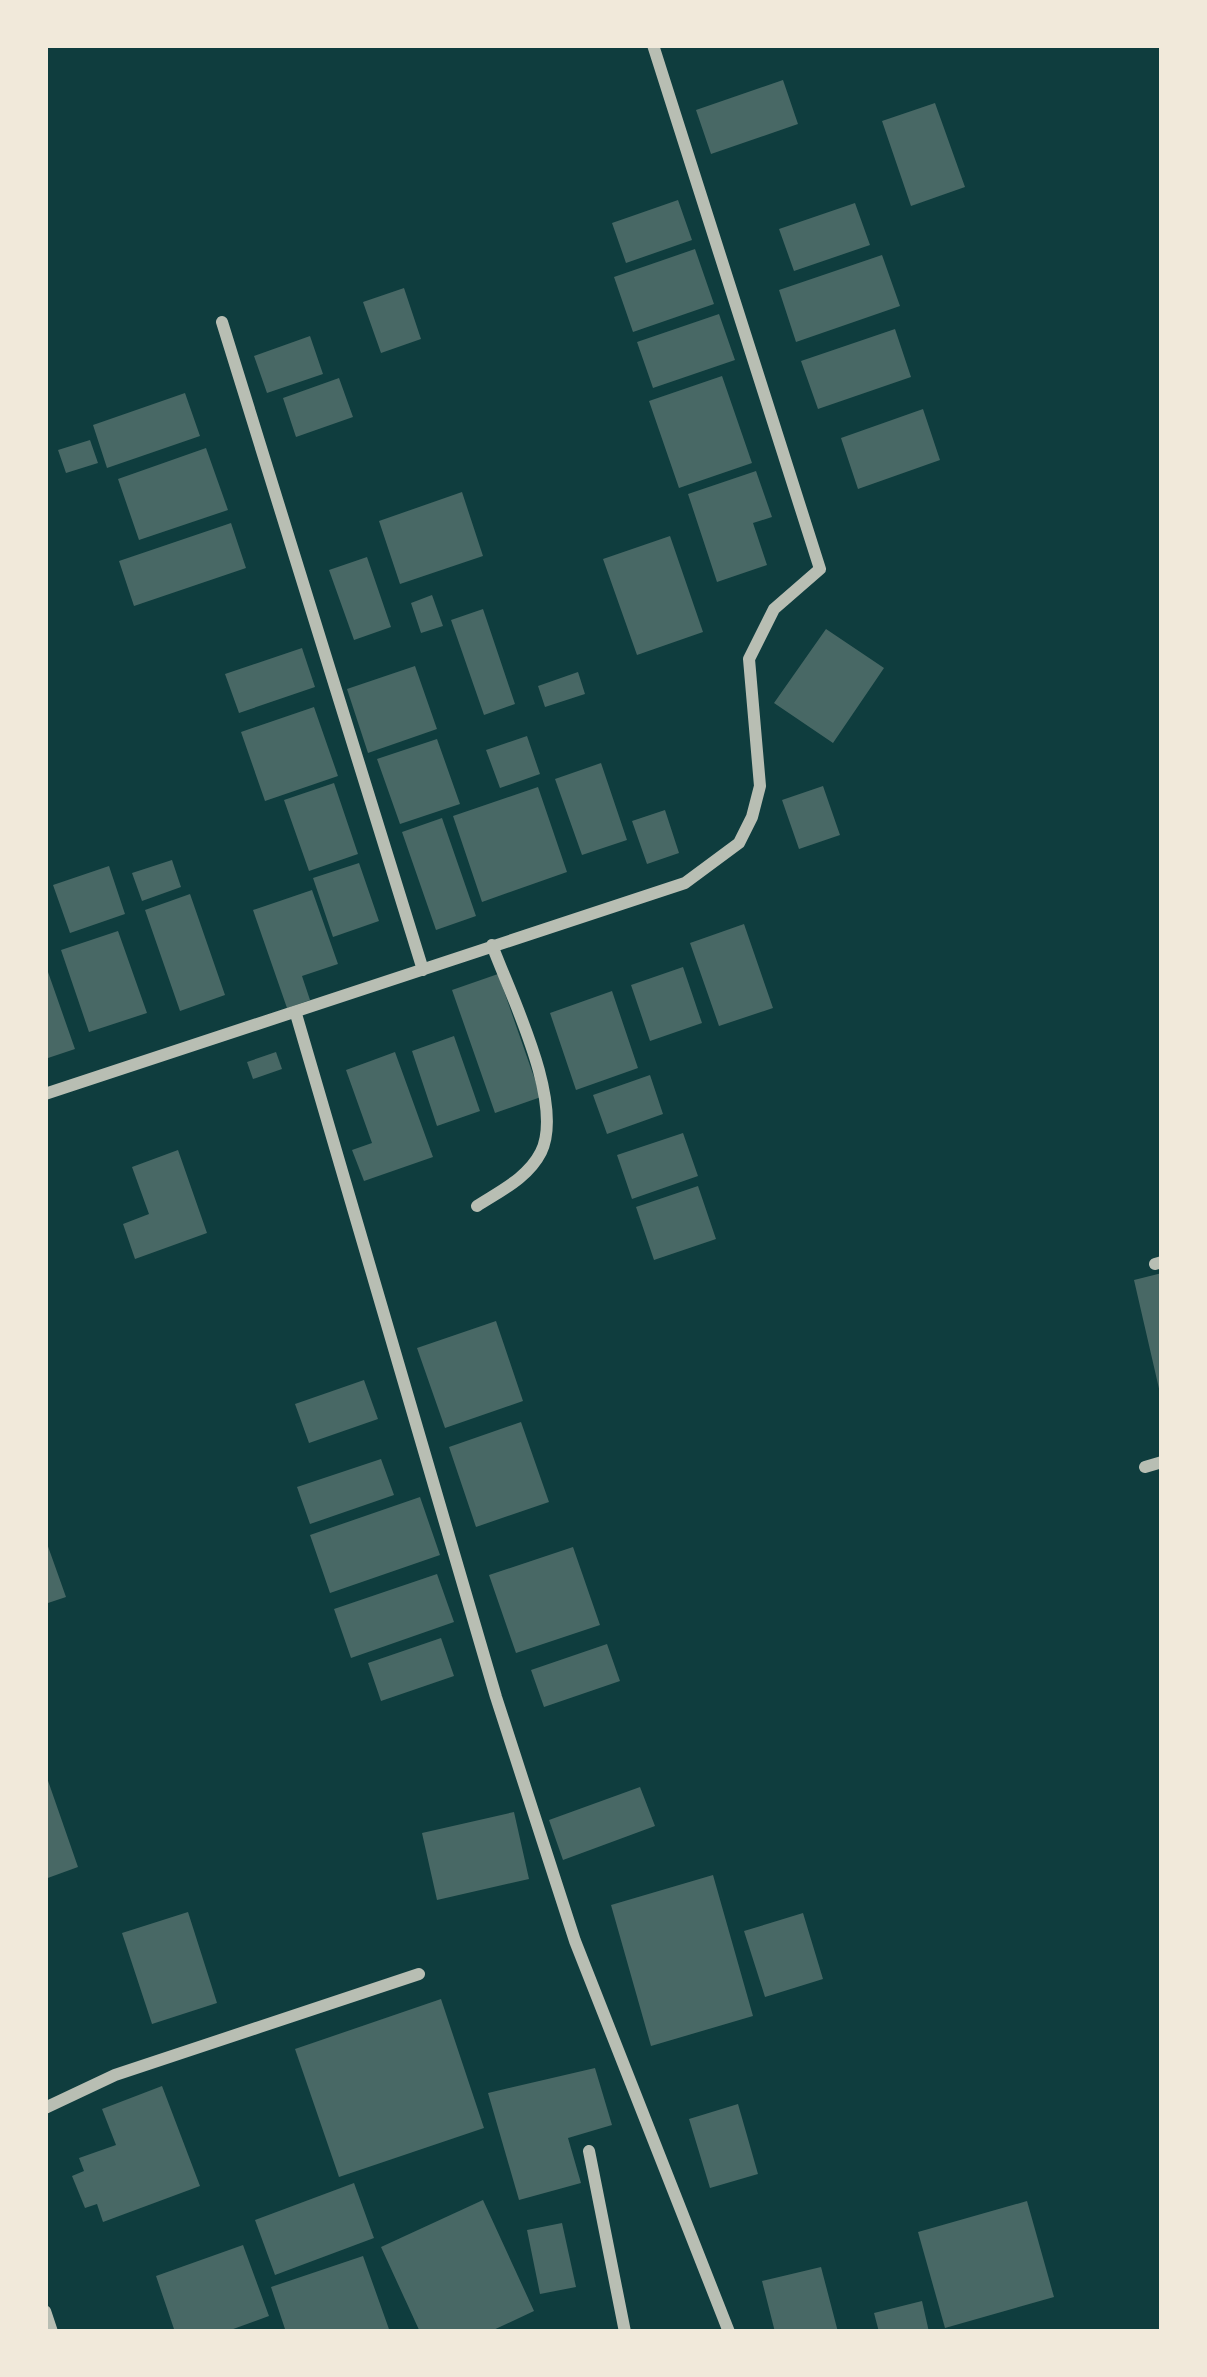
<svg xmlns="http://www.w3.org/2000/svg" width="1207" height="2377" font-family="'Golos Text',sans-serif">
<style>
.building{fill:#486865}
.lines{fill:none;stroke-linecap:round;stroke-linejoin:round}
.minor{stroke:#b8beb3;stroke-width:12}
</style>
<rect width="100%" height="100%" fill="#0f3d3e"/>
<path class="building" d="M783 80 798 124 711 154 696 110Z
M935 103 965 187 911 206 882 121Z
M678 200 692 240 626 263 612 223Z
M855 203 870 245 794 271 779 229Z
M695 249 714 304 633 332 614 277Z
M882 255 900 306 796 342 779 290Z
M404 288 421 339 381 353 363 302Z
M719 314 735 360 653 388 637 342Z
M895 329 911 377 818 409 801 361Z
M310 336 323 374 267 393 254 356Z
M722 376 752 463 679 488 649 401Z
M339 378 353 417 296 437 283 398Z
M185 393 200 436 107 468 93 425Z
M923 409 940 460 858 489 841 438Z
M90 440 98 463 66 473 58 450Z
M206 448 228 510 139 540 118 479Z
M756 471 772 517 753 523 767 565 717 582 688 494Z
M462 492 483 556 400 584 379 521Z
M231 523 246 568 134 606 119 561Z
M670 536 703 632 637 655 603 559Z
M367 557 391 627 354 640 329 570Z
M432 595 443 626 421 633 411 603Z
M483 609 515 704 484 715 451 620Z
M826 629 884 668 833 743 774 703Z
M302 648 315 687 239 713 225 674Z
M415 666 437 729 368 753 347 689Z
M578 672 585 694 545 707 538 686Z
M314 707 338 776 265 801 241 732Z
M527 736 540 774 500 788 486 750Z
M437 739 460 804 400 824 377 759Z
M601 763 627 840 582 855 555 779Z
M334 783 358 854 309 871 284 800Z
M823 786 840 835 799 849 782 800Z
M538 787 567 872 482 902 453 816Z
M665 810 679 853 647 864 632 821Z
M442 818 476 916 436 930 402 832Z
M172 860 181 887 142 901 132 873Z
M359 863 379 921 333 937 313 878Z
M109 866 125 914 70 933 53 885Z
M312 890 338 964 302 976 310 1000 287 1008 253 910Z
M190 894 225 995 180 1011 145 910Z
M744 924 773 1008 719 1026 690 943Z
M118 931 147 1013 89 1032 61 950Z
M683 967 702 1023 650 1041 631 985Z
M48 972 75 1049 45 1059V973Z
M498 974 541 1097 495 1113 452 990Z
M612 991 638 1068 576 1090 550 1013Z
M454 1036 480 1111 437 1126 412 1051Z
M276 1052 282 1069 253 1079 247 1062Z
M395 1052 433 1157 364 1181 352 1150 372 1143 346 1070Z
M650 1075 663 1114 607 1134 593 1095Z
M683 1133 698 1176 632 1199 617 1155Z
M178 1150 207 1233 135 1259 123 1224 149 1214 132 1167Z
M698 1186 716 1239 654 1260 636 1207Z
M1162 1273V1393H1160L1134 1280Z
M496 1321 523 1401 445 1428 417 1348Z
M364 1380 378 1419 309 1443 295 1404Z
M521 1422 549 1502 476 1527 449 1447Z
M381 1459 394 1495 310 1524 297 1487Z
M420 1497 440 1555 330 1593 310 1535Z
M45 1538 66 1597 45 1604Z
M573 1547 600 1625 516 1653 489 1575Z
M437 1574 454 1622 351 1658 334 1609Z
M441 1638 454 1676 381 1701 368 1663Z
M607 1644 620 1681 544 1707 531 1670Z
M46 1775 78 1867 45 1879V1776Z
M640 1787 655 1826 563 1860 549 1820Z
M514 1812 529 1879 437 1900 422 1833Z
M713 1875 753 2016 651 2046 611 1905Z
M188 1912 217 2003 152 2024 122 1933Z
M803 1913 823 1979 765 1997 744 1931Z
M441 1999 484 2128 339 2177 295 2049Z
M595 2068 612 2125 568 2138 581 2183 519 2200 488 2093Z
M162 2086 200 2186 103 2222 97 2204 85 2208 72 2176 84 2171 79 2158 116 2145 102 2109Z
M738 2104 758 2174 710 2188 689 2119Z
M354 2183 374 2238 275 2275 255 2220Z
M483 2200 534 2311 489 2332H420L381 2247Z
M1027 2201 1054 2297 945 2328 918 2232Z
M562 2223 576 2287 540 2294 527 2230Z
M243 2245 269 2316 225 2332H175L156 2276Z
M363 2256 390 2332H286L271 2287Z
M821 2267 838 2332H775L762 2281Z
M922 2301 929 2332H879L874 2313Z"/>
<g class="lines">
<path class="minor" d="M222 322 423 970
M296 1014 496 1697 575 1941 729 2332
M45 1094 685 883 739 843 752 817 760 786 749 659 774 609 820 569 653 45
M477 1206C500 1191 528 1178 541 1152 565 1103 510 994 492 945
M1155 1264 1162 1262
M1145 1467 1162 1462
M45 2108 115 2075 419 1974
M589 2151 625 2332
M45 2311 52 2332"/>
</g>
<rect width="1207" height="2377" fill="none" stroke="#f1e9da" stroke-width="96"/>
</svg>
